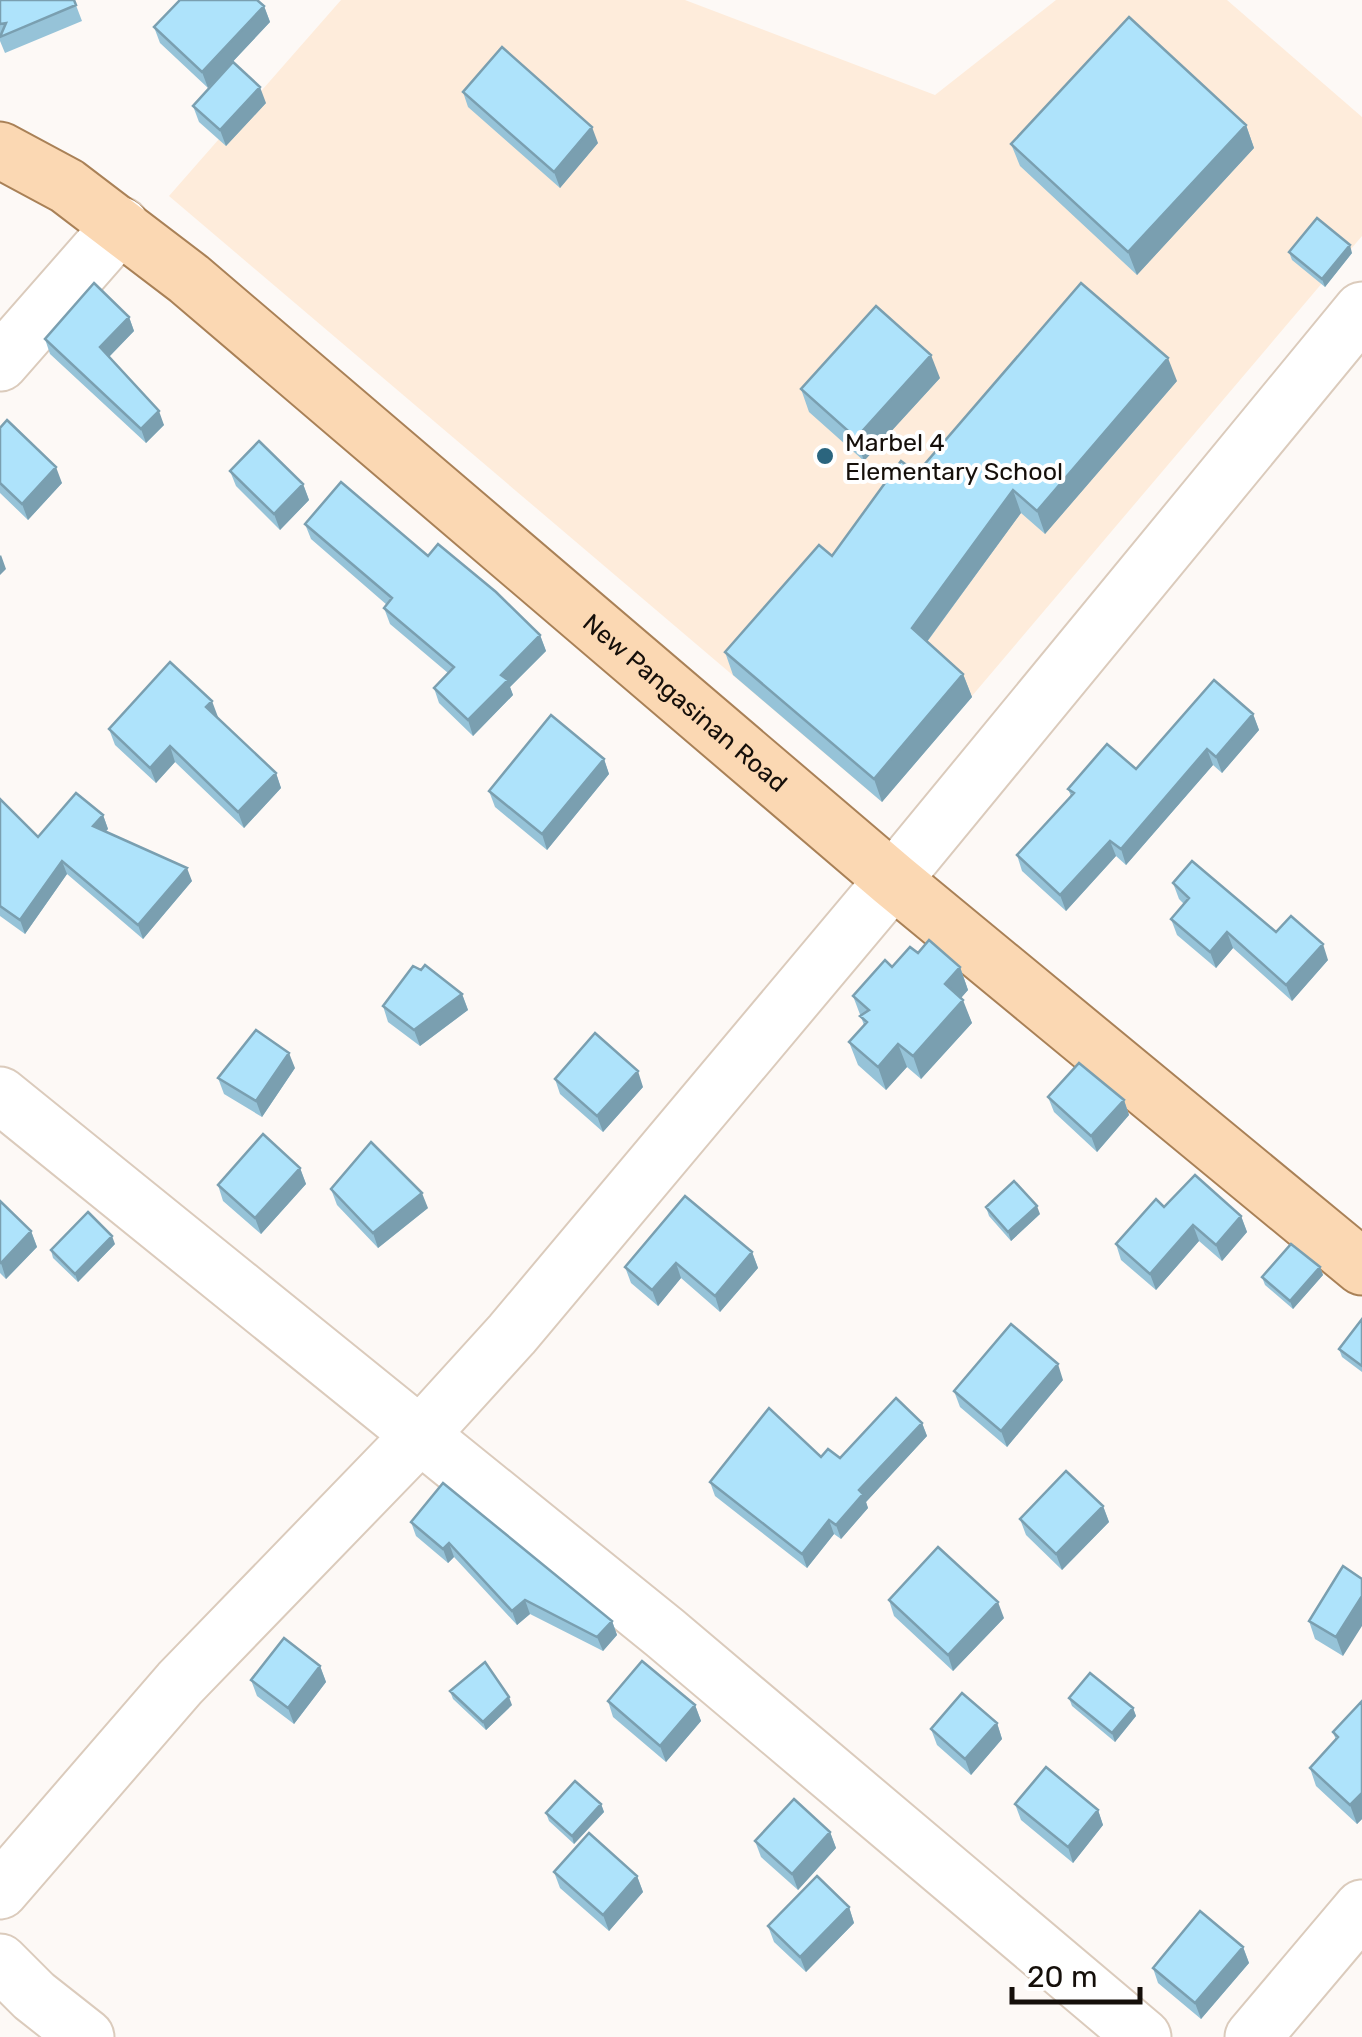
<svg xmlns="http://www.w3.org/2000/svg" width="1362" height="2037" font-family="Rubik,sans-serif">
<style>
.built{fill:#feecdb}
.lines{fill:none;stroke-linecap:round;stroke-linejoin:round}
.minor-casing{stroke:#dbcbbc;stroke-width:59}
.major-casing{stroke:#a98157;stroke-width:59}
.minor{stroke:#fff;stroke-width:55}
.major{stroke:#fbd8b3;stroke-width:55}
.wall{fill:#96c3d8}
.shaded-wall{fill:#7a9fb0}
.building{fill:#aee3fb;stroke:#7a9fb0;stroke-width:2.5}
.poi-dot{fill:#2b657e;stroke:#fff;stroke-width:4}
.labels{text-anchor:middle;stroke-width:8;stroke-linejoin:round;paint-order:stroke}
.poi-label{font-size:25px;fill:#150f0a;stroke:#fff;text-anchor:start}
.street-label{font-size:25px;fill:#150f0a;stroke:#fff}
</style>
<rect width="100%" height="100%" fill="#fdf9f6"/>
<path class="built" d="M341 0H685L935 95 1056 0H1227L1362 117V236L882 802 169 196Z"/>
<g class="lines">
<defs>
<path id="minor" d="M0 363 121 225
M0 1095 665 1633 1143 2037
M0 1891 180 1683 422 1433 512 1334 893 880 1362 310
M0 1962 34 1996 86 2037
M1253 2037 1362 1908"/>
<g id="major">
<path id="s1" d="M0 150 67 186 189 279 893 880 1362 1267"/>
</g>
</defs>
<use href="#minor" class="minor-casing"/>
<use href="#major" class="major-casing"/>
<use href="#minor" class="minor"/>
<use href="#major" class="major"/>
</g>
<path class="wall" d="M0 0H74L82 21 5 53 0 41Z
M264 6 270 22 208 88 160 43 154 27Z
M463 92 598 143 560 188 468 107Z
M266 103 226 146 199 122 193 106Z
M1246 125 1254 148 1137 275 1020 166 1011 144Z
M1289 252 1352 253 1325 287 1292 260Z
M129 317 134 331 109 357 164 425 146 443 50 354 45 339Z
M940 378 864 461 809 412 801 389Z
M1177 381 1045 534 1021 513 927 642 963 674 972 697 882 802 733 675 725 652 832 556 917 473Z
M0 428 62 483 28 520 0 493Z
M230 471 303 484 309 500 280 530 236 486Z
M305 524 428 556 540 635 546 651 510 687 513 695 473 736 439 703 434 688 448 673 390 624 384 608 387 605 311 539Z
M1253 714 1259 730 1222 773 1213 765 1126 865 1116 856 1066 911 1022 871 1017 855 1071 796 1068 789 1136 769Z
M218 717 217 718 276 773 281 788 244 828 175 762 156 783 115 745 109 729Z
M604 759 609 774 547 850 495 807 489 791Z
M0 799 38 837 103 815 108 829 105 831 192 881 143 939 67 874 25 934 0 916Z
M1173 883 1276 932 1328 960 1292 1001 1233 948 1216 968 1177 935 1171 919 1184 904 1179 899Z
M918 953 960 967 968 990 961 998 972 1023 921 1079 907 1067 886 1090 858 1065 849 1042 864 1025 853 996 892 967Z
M462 994 468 1010 420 1046 388 1022 383 1006Z
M295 1068 262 1117 224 1094 218 1078Z
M555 1079 643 1087 603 1132 560 1094Z
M1048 1097 1124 1100 1129 1115 1097 1152 1054 1112Z
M300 1168 306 1184 261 1234 223 1201 218 1185Z
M331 1189 428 1208 378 1248 337 1205Z
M0 1201 31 1231 37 1247 6 1279 0 1273Z
M986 1207 1040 1214 1011 1241 989 1216Z
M1164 1207 1241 1216 1247 1232 1222 1261 1199 1241 1156 1290 1121 1260 1116 1244Z
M115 1244 78 1282 53 1258 51 1250Z
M752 1252 758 1268 720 1312 681 1278 658 1306 631 1283 625 1267Z
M1320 1267 1323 1275 1293 1309 1265 1285 1262 1277Z
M1362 1319V1372L1342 1357 1339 1349Z
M1063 1380 1007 1447 960 1407 954 1391Z
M922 1423 927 1436 866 1502 868 1508 841 1539 834 1534 807 1568 715 1496 710 1482 821 1457 840 1458Z
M1103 1506 1109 1522 1062 1570 1026 1535 1020 1519Z
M411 1522 612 1621 617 1635 603 1651 530 1614 517 1625 454 1557 448 1563 416 1536Z
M1343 1566V1656L1315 1639 1309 1621Z
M889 1600 1004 1618 953 1671 894 1616Z
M320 1666 326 1682 294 1724 257 1696 251 1680Z
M450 1691 512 1705 486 1730 453 1699Z
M1069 1698 1133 1708 1136 1716 1115 1742 1072 1706Z
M608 1701 695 1705 701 1721 666 1762 613 1717Z
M1362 1701V1819L1357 1824 1316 1786 1310 1768 1336 1740 1333 1732Z
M997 1723 1002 1739 971 1775 937 1745 931 1729Z
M601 1804 604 1812 574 1844 549 1821 546 1813Z
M1015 1804 1098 1810 1103 1825 1073 1863 1021 1820Z
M830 1832 836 1848 798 1890 761 1857 755 1841Z
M554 1872 637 1876 643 1892 609 1931 560 1888Z
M849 1907 854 1923 806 1972 774 1942 768 1926Z
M1243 1947 1249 1963 1201 2019 1158 1983 1153 1968Z"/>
<path class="shaded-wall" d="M264 6 270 22 208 88 202 72Z
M260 87 266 103 226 146 220 130Z
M1246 125 1254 148 1137 275 1128 252Z
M592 127 598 143 560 188 554 172Z
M1350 245 1352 253 1325 287 1322 279Z
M129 317 134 331 105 361 100 347Z
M931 355 940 378 864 461 856 438Z
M1168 358 1177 381 1045 534 1037 511Z
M159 411 164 425 146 443 141 429Z
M56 467 62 483 28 520 22 504Z
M303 484 309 500 280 530 274 514Z
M1013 490 1021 513 920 651 912 628Z
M1 555 6 569 0 575V556Z
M540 635 546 651 510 687 513 695 473 736 468 720 501 675Z
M963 674 972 697 882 802 874 779Z
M212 701 218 717 212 723 206 707Z
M1253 714 1259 730 1222 773 1216 757Z
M170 746 175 762 156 783 150 768Z
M1207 749 1213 765 1126 865 1121 849Z
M604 759 609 774 547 850 542 834Z
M276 773 281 788 244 828 238 812Z
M103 815 108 829 98 840 93 826Z
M1110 841 1116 856 1066 911 1060 895Z
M62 861 67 874 25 934 20 920Z
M187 868 192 881 143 939 138 925Z
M1227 932 1233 948 1216 968 1210 952Z
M1323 944 1328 960 1292 1001 1286 985Z
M960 967 968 990 953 1007 945 984Z
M462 994 468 1010 420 1046 414 1030Z
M963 1000 972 1023 921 1079 913 1056Z
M898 1044 907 1067 886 1090 878 1067Z
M289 1053 295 1068 262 1117 256 1101Z
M638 1071 643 1087 603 1132 597 1116Z
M1124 1100 1129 1115 1097 1152 1091 1136Z
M300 1168 306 1184 261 1234 255 1218Z
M422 1193 428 1208 378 1248 373 1233Z
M1037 1206 1040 1214 1011 1241 1008 1232Z
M1241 1216 1247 1232 1222 1261 1216 1245Z
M1193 1225 1199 1241 1156 1290 1150 1274Z
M31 1231 37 1247 6 1279 1 1263Z
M112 1236 115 1244 78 1282 75 1274Z
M752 1252 758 1268 720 1312 715 1296Z
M676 1263 681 1278 658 1306 652 1290Z
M1320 1267 1323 1275 1293 1309 1290 1301Z
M1058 1364 1063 1380 1007 1447 1001 1431Z
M922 1423 927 1436 866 1502 868 1508 841 1539 836 1525 859 1490Z
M1103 1506 1109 1522 1062 1570 1056 1554Z
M829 1520 834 1534 807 1568 802 1554Z
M449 1543 454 1557 448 1563 443 1549Z
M1362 1596V1626L1343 1656 1336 1637Z
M525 1600 530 1614 517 1625 512 1611Z
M998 1602 1004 1618 953 1671 948 1655Z
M612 1621 617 1635 603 1651 597 1637Z
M320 1666 326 1682 294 1724 288 1708Z
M509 1697 512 1705 486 1730 483 1722Z
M695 1705 701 1721 666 1762 660 1746Z
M1133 1708 1136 1716 1115 1742 1112 1733Z
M997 1723 1002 1739 971 1775 965 1759Z
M1362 1793V1819L1357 1824 1350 1805Z
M601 1804 604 1812 574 1844 572 1836Z
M1098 1810 1103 1825 1073 1863 1068 1847Z
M830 1832 836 1848 798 1890 792 1874Z
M637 1876 643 1892 609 1931 603 1915Z
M849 1907 854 1923 806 1972 800 1957Z
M1243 1947 1249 1963 1201 2019 1195 2003Z"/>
<path class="building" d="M0 0H74L76 5 0 37 6 23 0 24Z
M180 0H257L264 6 202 72 154 27Z
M1129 17 1246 125 1128 252 1011 144Z
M502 47 592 127 554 172 463 92Z
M233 62 260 87 220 130 193 106Z
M1317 218 1350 245 1322 279 1289 252Z
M94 283 129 317 100 347 159 411 141 429 45 339Z
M1081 283 1168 358 1037 511 1013 490 912 628 963 674 874 779 725 652 819 545 832 556 901 461 917 473Z
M876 306 931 355 856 438 801 389Z
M7 420 56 467 22 504 0 483V428Z
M259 441 303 484 274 514 230 471Z
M341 482 428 556 438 544 496 592 540 635 501 675 508 680 468 720 434 688 454 667 384 608 392 598 305 524Z
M170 662 212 701 206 707 276 773 238 812 170 746 150 768 109 729Z
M1214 680 1253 714 1216 757 1207 749 1121 849 1110 841 1060 895 1017 855 1074 793 1068 789 1107 744 1136 769Z
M551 715 604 759 542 834 489 791Z
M76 793 103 815 93 826 187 868 138 925 62 861 20 920 0 906V799L38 837Z
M1192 861 1276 932 1291 916 1323 944 1286 985 1227 932 1210 952 1171 919 1189 898 1173 883Z
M929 940 960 967 945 984 963 1000 913 1056 898 1044 878 1067 849 1042 867 1022 860 1016 869 1010 853 996 885 960 892 967 910 947 918 953Z
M425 965 462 994 414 1030 383 1006 413 966 421 970Z
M256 1030 289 1053 256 1101 218 1078Z
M595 1033 638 1071 597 1116 555 1079Z
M1079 1063 1124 1100 1091 1136 1048 1097Z
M263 1134 300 1168 255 1218 218 1185Z
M371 1142 422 1193 373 1233 331 1189Z
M1195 1175 1241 1216 1216 1245 1193 1225 1150 1274 1116 1244 1156 1199 1164 1207Z
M1014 1181 1037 1206 1008 1232 986 1207Z
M685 1196 752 1252 715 1296 676 1263 652 1290 625 1267Z
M0 1201 31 1231 1 1263 0 1262Z
M88 1212 112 1236 75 1274 51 1250Z
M1291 1244 1320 1267 1290 1301 1262 1277Z
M1362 1319V1366L1339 1349Z
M1011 1324 1058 1364 1001 1431 954 1391Z
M896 1398 922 1423 859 1490 863 1494 836 1525 829 1520 802 1554 710 1482 769 1408 821 1457 828 1449 840 1458Z
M1066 1471 1103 1506 1056 1554 1020 1519Z
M443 1483 612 1621 597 1637 525 1600 512 1611 449 1543 443 1549 411 1522Z
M938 1547 998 1602 948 1655 889 1600Z
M1343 1566 1362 1579V1596L1336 1637 1309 1621Z
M284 1638 320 1666 288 1708 251 1680Z
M642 1661 695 1705 660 1746 608 1701Z
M485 1662 509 1697 483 1722 450 1691Z
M1090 1673 1133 1708 1112 1733 1069 1698Z
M962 1693 997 1723 965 1759 931 1729Z
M1362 1701V1793L1350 1805 1310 1768 1338 1737 1333 1732Z
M1046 1767 1098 1810 1068 1847 1015 1804Z
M575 1781 601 1804 572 1836 546 1813Z
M794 1799 830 1832 792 1874 755 1841Z
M589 1833 637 1876 603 1915 554 1872Z
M817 1876 849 1907 800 1957 768 1926Z
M1200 1911 1243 1947 1195 2003 1153 1968Z"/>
<circle class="poi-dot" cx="825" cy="456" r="10"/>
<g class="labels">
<g class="poi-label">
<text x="845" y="451">Marbel 4<tspan x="845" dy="29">Elementary School</tspan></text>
</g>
<g class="street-label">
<text dy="9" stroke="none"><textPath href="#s1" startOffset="882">New Pangasinan Road</textPath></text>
</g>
</g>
<path d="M1012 1987v15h128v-15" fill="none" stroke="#150f0a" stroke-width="5"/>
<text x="1027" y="1987" font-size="30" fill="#150f0a" stroke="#ffffff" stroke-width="8" paint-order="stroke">20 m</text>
</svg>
